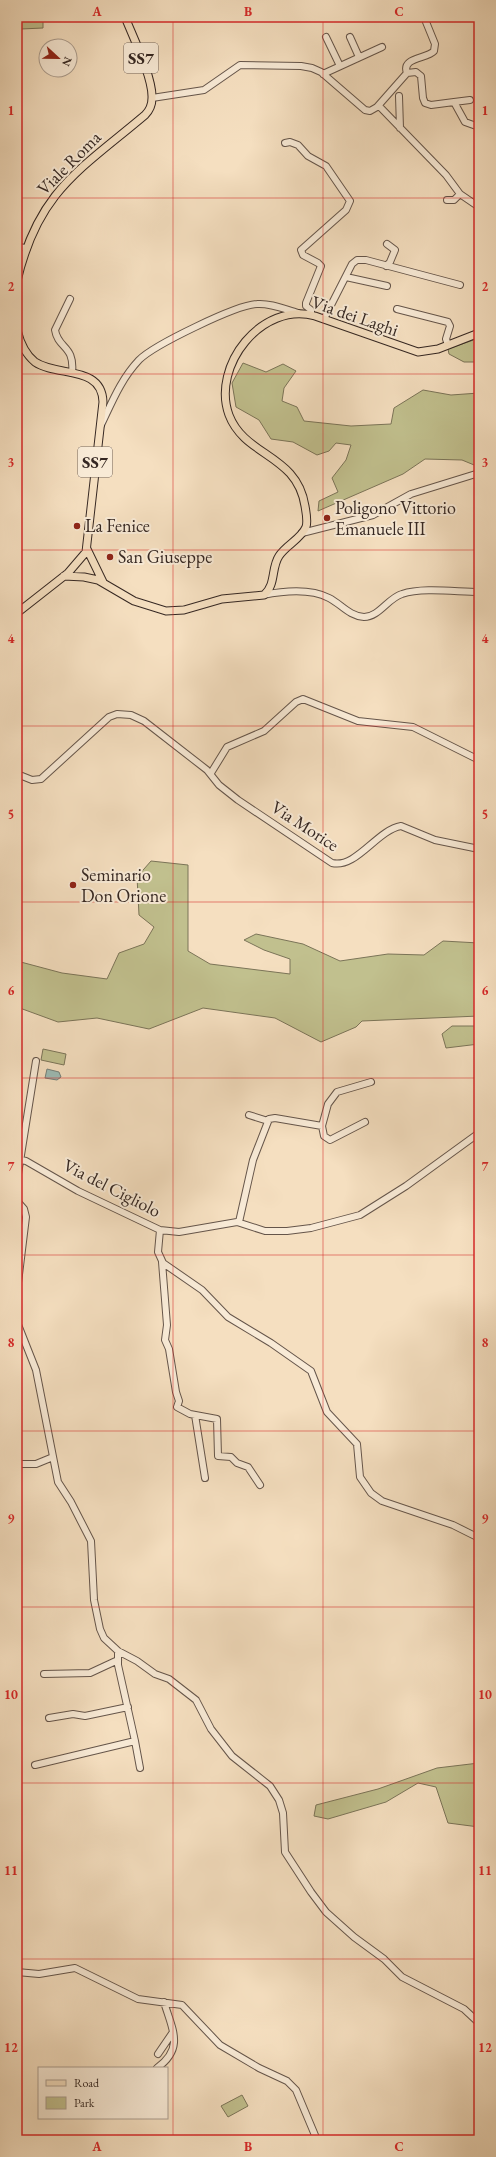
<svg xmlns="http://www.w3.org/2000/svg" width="496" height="2157" font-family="'EB Garamond',serif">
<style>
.green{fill:#c1c08e;stroke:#7b7458}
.water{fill:#9cbcb5;stroke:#73807a}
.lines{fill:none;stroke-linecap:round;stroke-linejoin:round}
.minor-casing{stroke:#65554a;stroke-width:8}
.major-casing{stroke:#352722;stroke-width:9}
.minor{stroke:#f8ead6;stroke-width:6}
.major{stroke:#f5dfc0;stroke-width:7}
.grid{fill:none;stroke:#d62828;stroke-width:1;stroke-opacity:0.55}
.poi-dot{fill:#8f2418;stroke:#f8ead6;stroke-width:1.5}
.labels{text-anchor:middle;stroke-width:4;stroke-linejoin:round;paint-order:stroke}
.shield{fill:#f8ead6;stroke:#706258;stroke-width:1}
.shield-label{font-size:17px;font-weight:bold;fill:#352722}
.street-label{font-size:18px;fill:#352722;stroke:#f8ead6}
.poi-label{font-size:18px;fill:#352722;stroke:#f8ead6;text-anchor:start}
.neatline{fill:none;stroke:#d62828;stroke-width:1.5}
.grid-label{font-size:13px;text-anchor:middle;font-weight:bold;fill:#d62828}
</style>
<rect width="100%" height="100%" fill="#f5dfc0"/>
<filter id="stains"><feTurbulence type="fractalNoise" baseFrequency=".005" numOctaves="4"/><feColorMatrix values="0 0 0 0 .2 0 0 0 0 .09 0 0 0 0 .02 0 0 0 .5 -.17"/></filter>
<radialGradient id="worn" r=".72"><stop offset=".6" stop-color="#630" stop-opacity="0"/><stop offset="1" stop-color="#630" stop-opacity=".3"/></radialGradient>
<path class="green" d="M21 18H43V28L21 29Z
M479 338V365L477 362H464L449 354 448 349Z
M243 363 266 372 283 364 296 371 284 388 282 401 297 407 304 421 351 426 391 424 394 408 423 390 451 395 479 393V467L462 460 425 459 403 474 318 511 319 501 338 492 332 478 346 460 351 445 336 443 329 451 317 455 293 442 271 439 259 420 236 407 232 383Z
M151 861 188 865V951L210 964 290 974V959L264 950 244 940 256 934 303 944 340 961 388 954 424 955 443 941 479 943V1016L362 1021 356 1027 321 1042 275 1018 203 1008 149 1029 97 1018 58 1022 17 1007V961L62 973 107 979 119 953 144 944 154 927 139 915 137 877Z
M452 1026H479V1044L446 1048 442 1034Z
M43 1049 66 1054 64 1065 41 1060Z
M479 1763V1827L448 1823 436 1787 418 1783 386 1802 328 1819 314 1816 316 1805 378 1789 437 1768Z
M242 2095 248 2106 228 2117 221 2106Z"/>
<path class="water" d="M47 1069 59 1072 61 1077 57 1080 45 1078Z"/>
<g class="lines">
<defs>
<path id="minor" d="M424 17 435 44 434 51C427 59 401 57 407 73L377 107H380L446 175 460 194 479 207
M326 37 340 66
M350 37 359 57
M407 73 416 72 421 76 423 98 425 103 431 105 454 102 465 122 479 127
M323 74 382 47
M399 96 400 128
M152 98 204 90 240 65 301 66 312 68 321 72 365 110 370 111 377 107
M454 102 470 100
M285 143 290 142 298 145 308 156 326 166 350 201 346 210 301 250 303 255 318 263 321 266 306 303V306L311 310V314
M447 200H454L460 194
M17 247 27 248
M386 266 390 262 395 250 387 244
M346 277 387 286
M70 299 55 330C58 349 75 345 72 373
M397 309 448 322 450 326 446 339 448 345
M324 319 352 264 357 260H366L460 285
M101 425C112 402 121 379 139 360 154 345 236 305 257 304 271 303 284 309 298 313
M302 533 373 515 411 494 479 473
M263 595C283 591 310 588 329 598 341 604 349 616 364 617 379 617 388 598 402 594 423 587 457 592 479 592
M211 773 227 747 264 731 296 702 303 699 358 721 413 727 479 760
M17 774 32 780 41 779 109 717 117 714 131 715 144 721 207 770 219 785 238 800 332 863C356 869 377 830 401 826L435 840 479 849
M249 1115 268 1121
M322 1126 324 1136 330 1140 365 1122
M19 1165 21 1160 26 1161 78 1191 160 1230 179 1232 237 1222 265 1231H287L311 1228 360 1215 406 1186 479 1133
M17 1180 36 1061
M17 1201 24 1209 26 1217 17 1291
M239 1222 253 1160 269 1119 275 1118 322 1126 328 1104 337 1092 371 1082
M160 1230 158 1252 163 1263 202 1290 228 1317 271 1343 311 1371 327 1412 357 1444 360 1477 371 1493 382 1501 453 1525 479 1538
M162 1262 167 1325 165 1340 169 1349 176 1392 179 1401 177 1407 190 1414 217 1419 218 1456 231 1457 237 1463 248 1467 260 1485
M17 1322 36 1370 58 1482 71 1502 91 1541 94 1600 100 1629 104 1638 118 1651 137 1661 155 1674 169 1679 196 1700 211 1729 232 1756 270 1786 279 1800 283 1813 285 1852 311 1892 326 1912 354 1937 384 1959 402 1977 464 2009 479 2023
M195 1415 205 1478
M17 1464H36L53 1457
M44 1674 90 1673 118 1660
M49 1718 73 1714 85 1716 128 1707
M135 1741 140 1768
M35 1765 135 1741 118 1665V1651
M17 1972 39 1974 75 1968 138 1999 182 2005 220 2045 259 2068 287 2081 296 2090 317 2140
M158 2054 173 2032
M157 2068C185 2048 172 2029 164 2002"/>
<path id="major" d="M17 281C38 191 80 170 145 115 150 110 152 105 152 98 153 78 133 37 125 17
M17 330C20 342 25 354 35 362 57 377 102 365 103 402L86 552 68 573 17 613
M87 549 103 582
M64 576 84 577 98 580 134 601 166 611 184 610 222 599 264 595C276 585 271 568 279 556 286 545 301 539 306 527 308 521 306 512 305 506 297 454 245 457 229 415 211 366 262 301 315 316L418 352 438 349 479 333"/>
</defs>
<use href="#minor" class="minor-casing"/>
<use href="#major" class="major-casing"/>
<use href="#minor" class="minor"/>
<use href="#major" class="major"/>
</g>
<path class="grid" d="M173 17V2140M323 17V2140M17 198H479M17 374H479M17 550H479M17 726H479M17 902H479M17 1078H479M17 1255H479M17 1431H479M17 1607H479M17 1783H479M17 1959H479"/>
<g class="poi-dot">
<circle cx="327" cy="518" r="4"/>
<circle cx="77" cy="526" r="4"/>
<circle cx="110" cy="557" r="4"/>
<circle cx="73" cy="885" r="4"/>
</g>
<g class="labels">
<g class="shield">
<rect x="124" y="43" width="34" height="30" rx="3"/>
<rect x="78" y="447" width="34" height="30" rx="3"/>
</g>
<g class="shield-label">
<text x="141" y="64">SS7</text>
<text x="95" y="468">SS7</text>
</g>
<g class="street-label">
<text transform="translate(69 163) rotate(-45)" y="6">Viale Roma</text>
<text transform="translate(355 316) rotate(19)" y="6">Via dei Laghi</text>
<text transform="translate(305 826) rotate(33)" y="6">Via Morice</text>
<text transform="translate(112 1188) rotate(27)" y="6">Via del Cigliolo</text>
</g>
<g class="poi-label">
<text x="335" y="514">Poligono Vittorio<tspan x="335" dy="21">Emanuele III</tspan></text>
<text x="85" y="532">La Fenice</text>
<text x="118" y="563">San Giuseppe</text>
<text x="81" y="881">Seminario<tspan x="81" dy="21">Don Orione</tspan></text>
</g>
</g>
<rect width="496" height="2157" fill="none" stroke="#f5dfc0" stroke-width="44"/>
<rect x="38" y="2067" width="130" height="52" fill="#f8ead6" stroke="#aa9c8e"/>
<rect x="46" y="2080" width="20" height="6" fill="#f5dfc0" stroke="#aa9c8e"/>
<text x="74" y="2087" font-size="12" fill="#352722">Road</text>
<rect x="46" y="2097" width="20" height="12" fill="#c1c08e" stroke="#aa9c8e"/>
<text x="74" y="2107" font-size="12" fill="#352722">Park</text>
<g transform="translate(58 58) rotate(112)"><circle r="19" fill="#f8ead6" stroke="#aa9c8e"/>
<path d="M0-3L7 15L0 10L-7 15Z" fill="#8f2418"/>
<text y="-6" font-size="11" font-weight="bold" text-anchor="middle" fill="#352722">N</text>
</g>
<rect x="22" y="22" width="452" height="2113" class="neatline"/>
<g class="grid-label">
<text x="97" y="16">A</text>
<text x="248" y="16">B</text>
<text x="399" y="16">C</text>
<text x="11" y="115">1</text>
<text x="485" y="115">1</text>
<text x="11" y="291">2</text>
<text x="485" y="291">2</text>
<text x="11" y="467">3</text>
<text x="485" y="467">3</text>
<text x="11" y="643">4</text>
<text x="485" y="643">4</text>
<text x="11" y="819">5</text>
<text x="485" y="819">5</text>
<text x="11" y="995">6</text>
<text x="485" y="995">6</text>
<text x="11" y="1171">7</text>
<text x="485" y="1171">7</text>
<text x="11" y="1347">8</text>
<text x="485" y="1347">8</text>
<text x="11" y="1523">9</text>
<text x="485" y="1523">9</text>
<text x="11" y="1699">10</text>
<text x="485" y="1699">10</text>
<text x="11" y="1875">11</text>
<text x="485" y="1875">11</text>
<text x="11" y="2052">12</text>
<text x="485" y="2052">12</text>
<text x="97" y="2151">A</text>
<text x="248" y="2151">B</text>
<text x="399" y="2151">C</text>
</g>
<rect width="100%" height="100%" filter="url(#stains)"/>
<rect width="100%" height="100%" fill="url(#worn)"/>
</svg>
